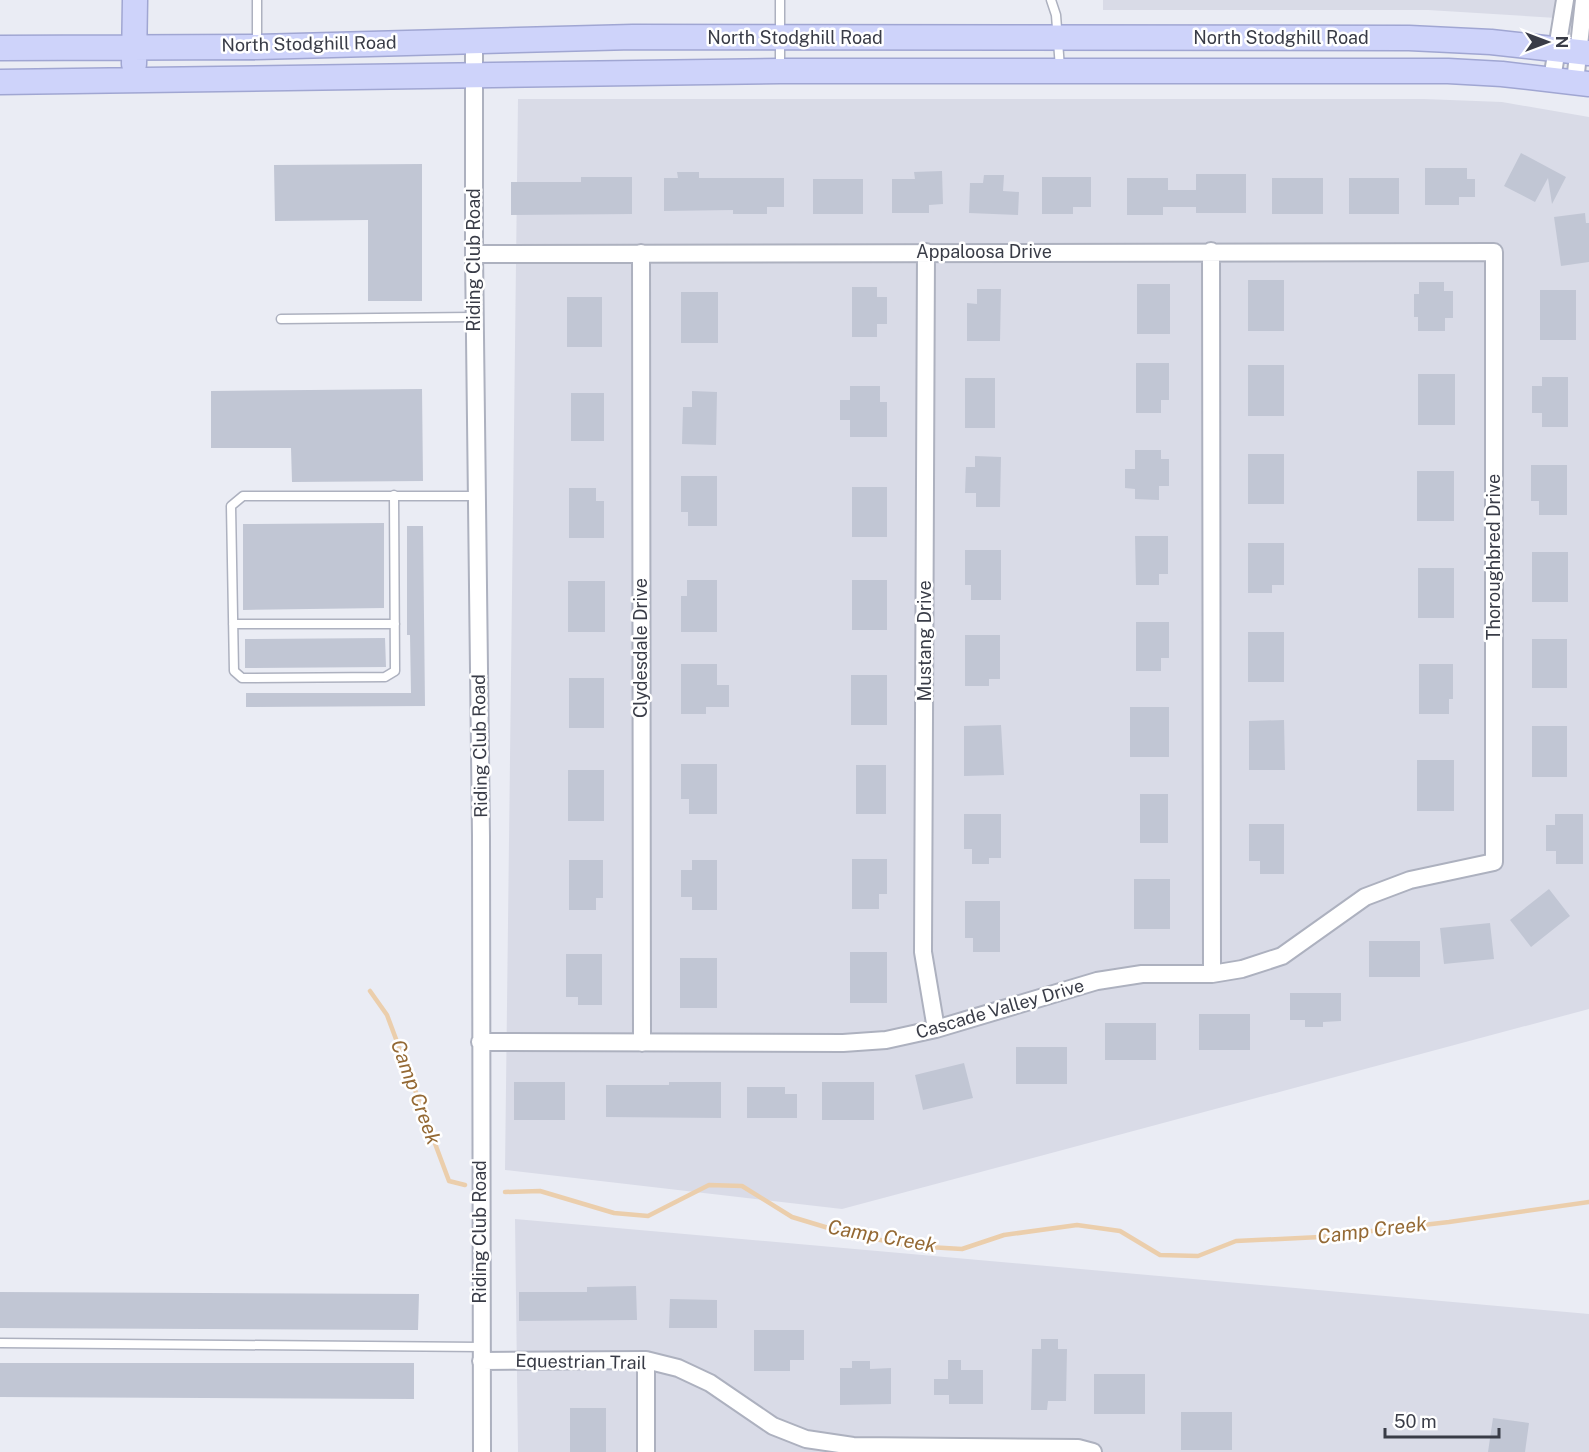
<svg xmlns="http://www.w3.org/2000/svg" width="1589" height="1452" font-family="'Public Sans',sans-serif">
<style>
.residential{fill:#d9dbe7}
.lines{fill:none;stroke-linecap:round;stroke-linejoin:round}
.stream{stroke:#ebceac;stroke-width:4.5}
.building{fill:#c1c6d4}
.lane-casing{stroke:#adb1bf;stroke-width:11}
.street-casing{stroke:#adb1bf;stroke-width:20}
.secondary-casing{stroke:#a0a6d2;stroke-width:27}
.lane{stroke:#fff;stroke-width:8}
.street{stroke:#fff;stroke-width:16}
.secondary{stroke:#ced3fa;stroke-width:24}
.labels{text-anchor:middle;stroke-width:5;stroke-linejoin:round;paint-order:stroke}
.street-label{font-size:18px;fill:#393c47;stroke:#fff}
.water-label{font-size:20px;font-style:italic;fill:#946934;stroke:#fff}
</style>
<rect width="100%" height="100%" fill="#eaecf4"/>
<path class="residential" d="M1103 0H1589V20L1428 10H1103Z
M518 99H1424L1502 102 1589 117V1009L842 1209 505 1170Z
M515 1219 1589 1314V1452H518Z"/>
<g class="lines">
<path class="stream" d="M370 991 387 1015 449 1181 465 1185
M505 1192 540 1191 614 1213 648 1216 709 1185 742 1186 792 1217 845 1233 911 1246 962 1249 1004 1235 1077 1225 1120 1231 1160 1255 1198 1256 1236 1241 1320 1237 1449 1222 1589 1202"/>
</g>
<path class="building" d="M1521 153 1566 177 1552 204 1548 178 1535 202 1504 186Z
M422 164V301H368V220L275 221 274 165Z
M1425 168H1467V179H1475V197H1459V205H1425Z
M942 171 943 204 929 205V213H892V179H915L914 172Z
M677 172H699V178H784V207H767V214H733V210L664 211V178H678Z
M1196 174H1246V213H1196V207H1163V215H1127V178H1168V190H1196Z
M984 175H1004L1003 191 1019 192 1018 215 969 213 970 183H983Z
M581 177H632V214L511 215V182H581Z
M1042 177H1091V207H1073V214H1042Z
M1272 178H1323V214H1272Z
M1349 178H1399V214H1349Z
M813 179H863V214H813Z
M1585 213 1586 223H1589V262L1561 266 1554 217Z
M1248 280H1284V331H1248Z
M1419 282H1444V291H1453V318H1445V331H1418V317H1414V294H1419Z
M1137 284H1170V334H1137Z
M852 287H877V297H887V324H877V337H852Z
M977 289H1001L1000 341H967V303L977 304Z
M1540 290H1576V340H1540Z
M681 292H718V343H681Z
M567 297H602V347H567Z
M1136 363H1169V400H1161V413H1136Z
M1248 365H1284V416H1248Z
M1418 374H1455V425H1418Z
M1542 377H1568V427H1542V413H1532V386H1542Z
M965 378H995V428H965Z
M850 386H880V402H887V437H850V420H840V400H850Z
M422 389 423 481 292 482 291 448H211V391Z
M692 391 717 392 716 445 682 444 683 407H692Z
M571 393H604V441H571Z
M1135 450H1161V459H1169V486H1159V500L1135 499V489L1125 488V469H1135Z
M1248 454H1284V504H1248Z
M975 456 1001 457 1000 507H976V493H965L966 467H975Z
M1531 465H1567V515H1539V501H1531Z
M1417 471H1454V521H1417Z
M681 476H717V526H688V512H681Z
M852 487H887V537H852Z
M569 488H596V501H604V538H569Z
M384 523V608L243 610V524Z
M407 526H423L425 706 246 707V693H411L410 635H407Z
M1135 536H1168V574H1159V585H1136Z
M1248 543H1284V585H1272V593H1248Z
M965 550H1001V600H971V585H965Z
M1532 552H1568V602H1532Z
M1418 568H1454V618H1418Z
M687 580H717V632H681V596H687Z
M852 580H887V630H852Z
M568 581H605V632H568Z
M1136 622H1169V658H1161V671H1136Z
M1248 632H1284V682H1248Z
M965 635H1000V679H989V686H965Z
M385 638 386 667 245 668V639Z
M1532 639H1567V688H1532Z
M681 664H717V685H729V707H706V714H681Z
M1419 664H1453V699H1449V714H1419Z
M851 675H887V725H851Z
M569 678H604V728H569Z
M1130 707H1169V757H1130Z
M1284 720 1285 770H1249V721Z
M1001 725 1004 775 964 776V726Z
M1532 726H1567V777H1532Z
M1417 760H1454V811H1417Z
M681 764H717V814H689V799H681Z
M856 765H886V814H856Z
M568 770H604V821H568Z
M1140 794H1168V843H1140Z
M964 814H1001V858H989V864H972V849H964Z
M1555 814H1583V864H1556V851H1546V825H1555Z
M1249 824H1284V874H1260V861H1249Z
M852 859H887V894H879V909H852Z
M569 860H603V898H596V910H569Z
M692 860H717V910H692V897H681V870H692Z
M1134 879H1170V929H1134Z
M1549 889 1570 916 1531 947 1510 920Z
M965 901H1000V952H973V938H965Z
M1490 923 1494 959 1444 964 1440 928Z
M1369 941H1420V977H1369Z
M850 952H887V1003H850Z
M566 954H602V1005H578V997H566Z
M680 958H717V1008H680Z
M1290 993H1341V1021L1323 1022V1027H1305V1020H1290Z
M1199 1014H1250V1050H1199Z
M1105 1023H1156V1060H1105Z
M1016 1047H1067V1084H1016Z
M964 1063 973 1098 923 1110 915 1075Z
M514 1082H565V1120H514Z
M669 1082H721V1118L606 1117V1085H669Z
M822 1082H874V1120H822Z
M747 1087H785V1094H797V1118H747Z
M636 1286 637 1320 519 1321V1292H587V1287Z
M0 1292 419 1294 418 1330 0 1328Z
M670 1299 717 1300V1328H669Z
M754 1330H804V1360H790V1371H754Z
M1041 1339H1058V1349H1067L1066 1401H1048L1047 1410H1031L1032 1349H1041Z
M948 1360H961V1370H983V1404H949V1395H934V1379H948Z
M852 1361H870V1369L891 1368V1404L840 1405V1368H852Z
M0 1363H414V1399L0 1397Z
M1094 1374H1145V1414H1094Z
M570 1408H606V1452H570Z
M1181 1412H1232V1450H1181Z
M1493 1418 1529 1423 1525 1452H1488Z"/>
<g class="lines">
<defs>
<path id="lane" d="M257 0V45
M780 0V68
M1051 0 1056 15 1060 68
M281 319 474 317
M394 495 395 671 385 677 242 678 234 671 231 506 243 496H477
M233 624H395
M0 1343 481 1347"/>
<path id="street" d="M474 40V254L481 836 482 1452
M1552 79 1565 0
M1575 82 1584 0
M1211 251 1212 974
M926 252 923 952 936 1029
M641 253 642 1043
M474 254 1494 252V862L1410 880 1365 897 1282 956 1242 969 1212 974H1142L1097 981 936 1029 886 1040 843 1043 480 1042
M481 1361 646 1360 678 1368 710 1383 773 1426 806 1439 853 1446 1078 1448 1093 1452
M646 1452V1360"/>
<path id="secondary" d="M0 48 257 47 633 37 1409 38 1491 42 1589 53
M134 64 135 0
M0 82 780 71H1448L1502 74 1589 84"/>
</defs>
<use href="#lane" class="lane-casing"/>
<use href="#street" class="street-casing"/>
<use href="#secondary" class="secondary-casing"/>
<use href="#lane" class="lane"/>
<use href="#street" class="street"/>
<use href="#secondary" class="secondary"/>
</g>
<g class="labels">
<g class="street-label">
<text x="795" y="44">North Stodghill Road</text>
<text x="1281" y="44">North Stodghill Road</text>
<text transform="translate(309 44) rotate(-1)" y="6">North Stodghill Road</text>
<text x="984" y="258">Appaloosa Drive</text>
<text transform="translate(474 260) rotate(-90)" y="6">Riding Club Road</text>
<text transform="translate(1494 557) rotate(-90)" y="6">Thoroughbred Drive</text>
<text transform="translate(925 641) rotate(-90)" y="6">Mustang Drive</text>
<text transform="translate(641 648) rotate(-90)" y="6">Clydesdale Drive</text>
<text transform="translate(480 746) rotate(-91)" y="6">Riding Club Road</text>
<text transform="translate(1000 1009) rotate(-16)" y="6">Cascade Valley Drive</text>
<text transform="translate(480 1232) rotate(-90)" y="6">Riding Club Road</text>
<text transform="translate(581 1362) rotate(1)" y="6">Equestrian Trail</text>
</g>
<g class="water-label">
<text transform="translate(416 1092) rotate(70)" y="7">Camp Creek</text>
<text transform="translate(1372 1230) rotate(-7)" y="7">Camp Creek</text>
<text transform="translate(882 1236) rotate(10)" y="7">Camp Creek</text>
</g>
</g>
<g transform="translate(1547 42) rotate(90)" stroke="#ffffff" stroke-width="4.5" paint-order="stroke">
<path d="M0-4.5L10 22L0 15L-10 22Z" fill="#393c47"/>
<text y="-9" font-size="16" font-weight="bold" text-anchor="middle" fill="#393c47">N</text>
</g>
<path d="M1385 1428v9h114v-9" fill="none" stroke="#393c47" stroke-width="3"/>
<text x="1394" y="1428" font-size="18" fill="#393c47" stroke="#ffffff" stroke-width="4.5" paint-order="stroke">50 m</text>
</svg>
